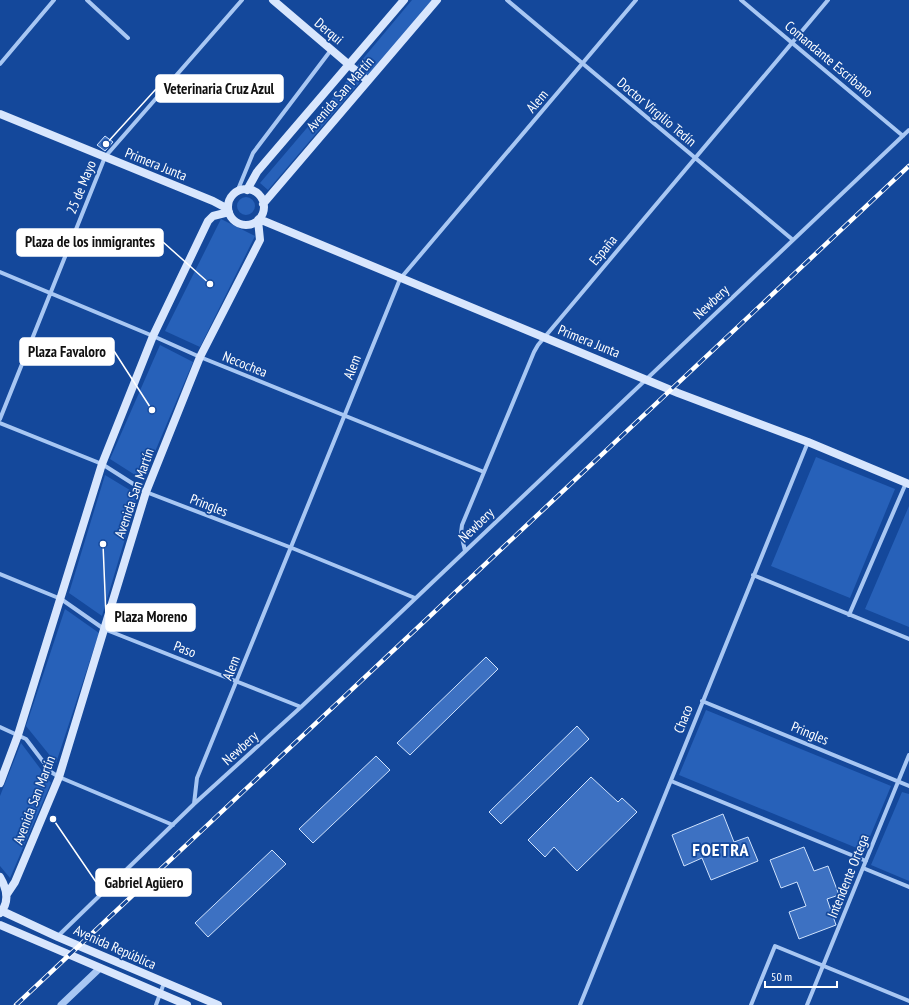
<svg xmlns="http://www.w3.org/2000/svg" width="909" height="1005" font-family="'PT Sans Narrow',sans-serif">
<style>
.green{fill:#2761b9}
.building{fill:#3d71c2;stroke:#d0e3fd}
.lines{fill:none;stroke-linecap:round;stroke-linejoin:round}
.minor{stroke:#a8c7f3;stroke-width:4}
.tertiary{stroke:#a8c7f3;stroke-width:7}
.secondary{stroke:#d8e6fd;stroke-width:8}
.rail-casing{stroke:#fff;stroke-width:4.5}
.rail{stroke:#14489b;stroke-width:3;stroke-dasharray:9;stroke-linecap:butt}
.labels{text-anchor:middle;stroke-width:3.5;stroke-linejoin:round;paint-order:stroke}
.street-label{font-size:14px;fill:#fff;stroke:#14489b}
.district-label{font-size:18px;font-weight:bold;letter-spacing:1px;fill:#fff;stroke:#14489b}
.leader{fill:none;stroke:#fff;stroke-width:1.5}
.callout-dot{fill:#fff;stroke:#14489b;stroke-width:1.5}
.callout{fill:#fff;stroke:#fff;stroke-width:1.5}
.callout-label{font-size:15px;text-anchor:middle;font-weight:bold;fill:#111}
</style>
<rect width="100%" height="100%" fill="#14489b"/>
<path class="green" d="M412 0H433L368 77 356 67Z
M352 75 360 82 268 190 260 183Z
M237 206a9 9 0 1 1 18 0a9 9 0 1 1-18 0Z
M221 219 255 236 200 347 165 331Z
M160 345 193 362 143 480 110 459Z
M816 457 895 489 850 598 771 566Z
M105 475 138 495 102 616 69 593Z
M909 506V627L865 609Z
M65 609 99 633 56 763 26 726Z
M706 710 891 786 864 851 679 775Z
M21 743 51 783 10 878 0 866V796Z
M902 792 909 794V881L871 865Z"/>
<path class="building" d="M105 136 113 142 105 151 97 145Z
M486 657 498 669 410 755 397 743Z
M577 726 589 739 501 824 489 812Z
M376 756 390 770 313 843 299 829Z
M591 777 618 802 622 798 637 812 577 871 554 847 545 857 528 840Z
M723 814 734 842 748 837 758 861 711 880 702 858 684 866 672 835Z
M804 847 814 871 828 866 839 895 827 899 836 925 799 939 789 912 806 906 797 882 781 888 770 860Z
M272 850 286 864 208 937 195 923Z"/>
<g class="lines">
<path class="minor" d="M87 0 128 38
M507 0 793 240
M741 0 903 136
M0 64 54 0
M237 192 253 153 331 50
M0 272 153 336 200 357 484 472
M0 419 105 157 242 0
M0 423 102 464 146 492 292 548 415 598
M465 551 461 533 462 525 534 352 538 345 828 0
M0 574 61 599 104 629 301 707
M753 575 909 639
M849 615 906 483
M702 701 909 786
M0 727 26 739 51 772 59 777 173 825
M671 781 866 861
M194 804 197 778 400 279 636 0
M863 868 909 887
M58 936 194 804 301 707 909 130
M156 1005 164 983
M580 1005 808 442
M751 1005 775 946 909 1001
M807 1005 909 755"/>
<path class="tertiary" d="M61 1005 100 968"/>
<path class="secondary" d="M273 0 368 81
M0 114 213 201 228 209
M228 207a18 18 0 1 1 36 0a18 18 0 1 1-36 0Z
M247 190 257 172 404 0
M263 204 437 0
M259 219 678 393 808 442 909 484
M0 783 18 735 102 464 153 336 208 221 213 216 229 212
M0 877C7 889 10 902 0 913
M7 894 15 882 59 777 146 492 200 357 260 240 258 220
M2 911 58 937 218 1005
M0 925 187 1005"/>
<defs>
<path id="rail" d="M16 1005 909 166"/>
</defs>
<use href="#rail" class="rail-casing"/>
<use href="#rail" class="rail"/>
</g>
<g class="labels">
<g class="street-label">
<text transform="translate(329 31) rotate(40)" y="5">Derqui</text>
<text transform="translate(829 59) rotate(40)" y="5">Comandante Escribano</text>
<text transform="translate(340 94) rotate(-49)" y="5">Avenida San Martín</text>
<text transform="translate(537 101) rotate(-50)" y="5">Alem</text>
<text transform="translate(657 112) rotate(40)" y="5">Doctor Virgilio Tedín</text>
<text transform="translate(156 164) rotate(22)" y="5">Primera Junta</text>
<text transform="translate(81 187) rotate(-68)" y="5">25 de Mayo</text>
<text transform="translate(603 250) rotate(-50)" y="5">España</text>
<text transform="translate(711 302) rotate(-43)" y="5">Newbery</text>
<text transform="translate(589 341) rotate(22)" y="5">Primera Junta</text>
<text transform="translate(245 364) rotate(22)" y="5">Necochea</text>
<text transform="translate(352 367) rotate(-68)" y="5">Alem</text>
<text transform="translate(134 493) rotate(-71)" y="5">Avenida San Martín</text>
<text transform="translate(209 505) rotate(21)" y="5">Pringles</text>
<text transform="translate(476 525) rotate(-44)" y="5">Newbery</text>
<text transform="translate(185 649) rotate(21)" y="5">Paso</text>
<text transform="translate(231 668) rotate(-68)" y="5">Alem</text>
<text transform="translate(683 719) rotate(-69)" y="5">Chaco</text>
<text transform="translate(810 733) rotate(22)" y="5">Pringles</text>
<text transform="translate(240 748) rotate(-42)" y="5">Newbery</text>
<text transform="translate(34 800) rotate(-69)" y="5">Avenida San Martín</text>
<text transform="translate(848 876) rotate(-68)" y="5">Intendente Ortega</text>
<text transform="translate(115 947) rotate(24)" y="5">Avenida República</text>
</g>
<g class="district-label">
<text x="721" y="856">FOETRA</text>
</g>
</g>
<path class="leader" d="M106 144L156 89M210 284L163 242M152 410L114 351M103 544L106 617M53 819L96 882"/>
<g class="callout-dot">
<circle cx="106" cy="144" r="4"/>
<circle cx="210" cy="284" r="4"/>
<circle cx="152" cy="410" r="4"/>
<circle cx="103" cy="544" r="4"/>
<circle cx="53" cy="819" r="4"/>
</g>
<g class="callout">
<rect x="156" y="75" width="127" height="27" rx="4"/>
<rect x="17" y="229" width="146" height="27" rx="4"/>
<rect x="20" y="338" width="94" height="27" rx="4"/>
<rect x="106" y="604" width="89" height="27" rx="4"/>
<rect x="96" y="869" width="95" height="27" rx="4"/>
</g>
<g class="callout-label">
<text x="219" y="94">Veterinaria Cruz Azul</text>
<text x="90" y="247">Plaza de los inmigrantes</text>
<text x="67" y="357">Plaza Favaloro</text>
<text x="151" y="622">Plaza Moreno</text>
<text x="144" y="888">Gabriel Agüero</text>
</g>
<path d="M765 981v6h72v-6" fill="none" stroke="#ffffff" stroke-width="2"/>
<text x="771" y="981" font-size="12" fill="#ffffff" stroke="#14489b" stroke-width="3" paint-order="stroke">50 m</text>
</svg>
